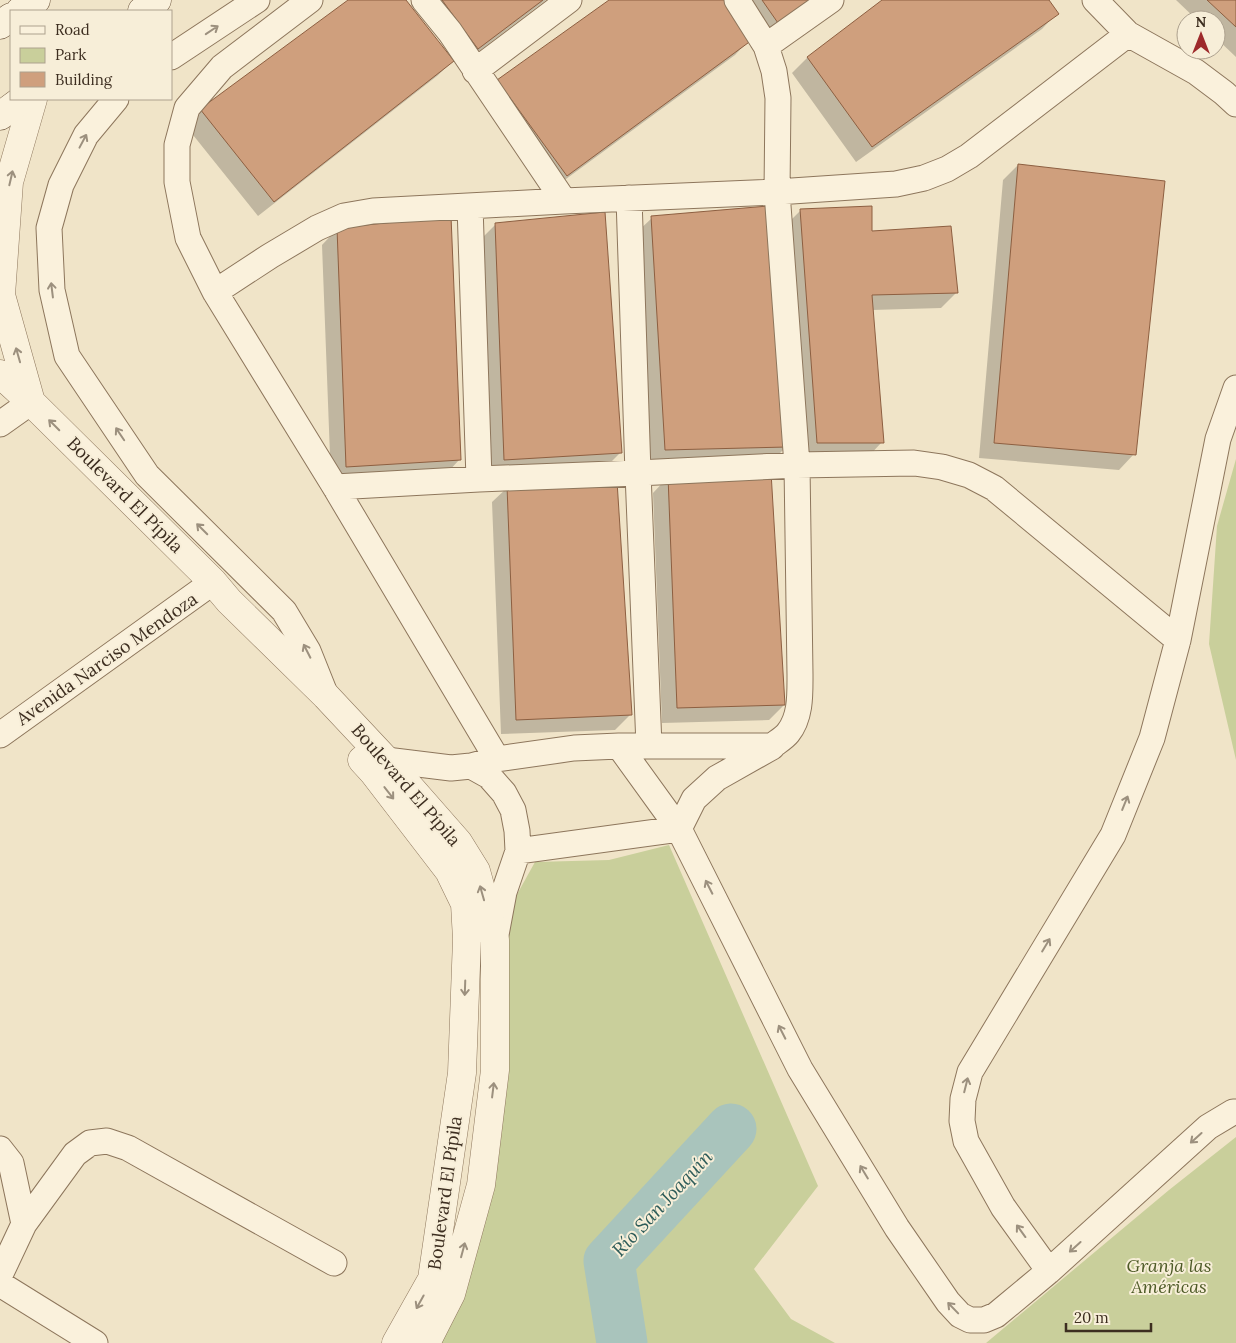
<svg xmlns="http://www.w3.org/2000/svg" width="1236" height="1343" font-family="Lora,serif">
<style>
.green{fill:#c9cf9b}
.shadow{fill:#0003}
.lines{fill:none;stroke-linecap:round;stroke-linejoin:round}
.river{stroke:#a9c4bc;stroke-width:51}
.building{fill:#cf9f7d;stroke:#8d5f41}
.minor-casing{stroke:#8d765c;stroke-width:27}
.tertiary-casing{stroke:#8d765c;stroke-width:29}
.secondary-casing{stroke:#6f573f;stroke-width:29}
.minor{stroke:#faf1dc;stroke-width:25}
.tertiary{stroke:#faf1dc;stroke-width:28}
.secondary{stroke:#faf1dc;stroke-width:28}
.oneway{stroke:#9c907e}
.labels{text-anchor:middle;stroke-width:4;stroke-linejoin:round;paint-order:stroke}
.street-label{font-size:18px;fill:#3d2e20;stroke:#f7eed8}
.park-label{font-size:18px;font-style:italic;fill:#4d5a26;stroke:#f7eed8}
.water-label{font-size:19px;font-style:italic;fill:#2f5d5a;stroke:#f7eed8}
</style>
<rect width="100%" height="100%" fill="#f0e4c8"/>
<path class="green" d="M1236 459V760L1209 644 1217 526Z
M669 845 818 1186 754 1269 791 1319 835 1343H433L450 1317 510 907 535 862 609 860Z
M1236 1137V1343H986L1169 1190Z"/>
<path class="shadow" d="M350 0H404L453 61 437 76 258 216 185 125 200 110Z
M416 0H546L462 64Z
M611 0H723L750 39 735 55 551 190 483 96Z
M735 0H812L762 37Z
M885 0H1047L1057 13 1042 29 856 162 792 73 808 57Z
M1176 0H1236V57L1216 38V20H1197Z
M1018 165 1134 454 1119 470 979 458 1003 180Z
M800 211 870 232 957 292 941 308 872 310 882 442 867 458H802L785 226Z
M652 218 786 447 771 462 650 465 636 233Z
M495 225 621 452 605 468 489 475 480 240Z
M337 229 460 459 445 475 331 482 322 245Z
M668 477 784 705 769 720 662 723 653 493Z
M508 487 631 714 615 730 501 734 492 502Z"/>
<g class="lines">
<path class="river" d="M622 1343 609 1261 731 1129"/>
</g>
<path class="building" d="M348 0H406L454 61 274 202 200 109Z
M442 0H543L478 49Z
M609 0H725L752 40 567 176 497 80Z
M762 0H809L778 23Z
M882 0H1049L1059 14 872 147 807 57Z
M1207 0H1236V27Z
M1018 164 1165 181 1136 455 994 443Z
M768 206 787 447 665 450 651 216Z
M872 206V231L951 226 958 293 872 295 884 443H817L800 209Z
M605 212 622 453 504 460 495 223Z
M451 216 461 460 346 467 337 228Z
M771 472 785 705 677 708 668 476Z
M617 481 632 715 516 720 507 486Z"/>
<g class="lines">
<defs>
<path id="minor" d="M310 0 222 67 187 108 177 145V182L188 238 215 292 335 487 497 759
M424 0 450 32 564 201
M1095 0 1128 34 1196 72 1224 93 1236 104
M766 46 831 0
M171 57 257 0
M475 71 569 0
M116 99 86 135 61 185 49 228 52 290 67 356 147 475 284 611 308 651 326 696
M629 198 638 473 649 746
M470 206 479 479
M215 292 270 256 317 228 344 216 373 211 564 201 777 192 896 184 924 178 947 169 969 156 1128 34
M0 424 31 402
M335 487 479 479 638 473 797 465 914 463 942 467 969 475 994 488 1178 640
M0 735 213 582
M619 746 679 829 800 1069 897 1228 948 1302 960 1315 970 1320H984L996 1315 1049 1271 1208 1127 1233 1112H1236
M471 766 489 776 504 793 513 810 517 831 518 851 504 892 495 940
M377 768 386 760 451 768 471 766 497 759 574 748 619 746H772C777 742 784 738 788 733 801 717 800 694 800 674L797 465 777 192 778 98 774 71 766 46 737 0
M518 851 679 829 694 799 717 778 772 747
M0 1149 11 1163 24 1224
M1049 1271 1003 1207 966 1141 962 1121 963 1099 970 1072 1113 835 1152 738 1178 640 1218 439 1236 388
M0 1275 24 1224 75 1154 90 1143 107 1141 128 1148 334 1263
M0 1284 95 1343"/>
<path id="tertiary" d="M0 374 31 402 213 582 229 601 326 696 386 760 458 842 476 871 495 940V1070L481 1185 451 1294 426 1343
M31 402 1 295 9 182 33 99
M362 760 373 772 449 871 465 904 467 939 462 1073 432 1279 396 1343"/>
<path id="secondary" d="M20 11 36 0
M142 11 157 0
M0 25 11 17
M0 116 23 99"/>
</defs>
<use href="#minor" class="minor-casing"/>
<use href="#tertiary" class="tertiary-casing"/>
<use href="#secondary" class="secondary-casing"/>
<use href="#minor" class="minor"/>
<use href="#tertiary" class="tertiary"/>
<use href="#secondary" class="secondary"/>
</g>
<defs><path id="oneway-shaft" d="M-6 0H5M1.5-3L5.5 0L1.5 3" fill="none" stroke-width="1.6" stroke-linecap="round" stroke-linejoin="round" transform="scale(1.25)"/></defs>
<g class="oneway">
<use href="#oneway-shaft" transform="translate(212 30) rotate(-34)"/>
<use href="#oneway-shaft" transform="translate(83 141) rotate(-62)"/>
<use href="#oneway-shaft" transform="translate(11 178) rotate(-77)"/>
<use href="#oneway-shaft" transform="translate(52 290) rotate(-97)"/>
<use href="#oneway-shaft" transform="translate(18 355) rotate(-106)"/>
<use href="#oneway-shaft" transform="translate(54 425) rotate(-135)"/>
<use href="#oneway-shaft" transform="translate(120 434) rotate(-124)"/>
<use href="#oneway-shaft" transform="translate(202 529) rotate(-135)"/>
<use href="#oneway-shaft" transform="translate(307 651) rotate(-117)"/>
<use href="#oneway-shaft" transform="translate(389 793) rotate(52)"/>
<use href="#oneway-shaft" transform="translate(1125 803) rotate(-68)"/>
<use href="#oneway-shaft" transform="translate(709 887) rotate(-117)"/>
<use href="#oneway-shaft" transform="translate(482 893) rotate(-106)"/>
<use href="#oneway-shaft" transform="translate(1046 945) rotate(-59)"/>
<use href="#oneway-shaft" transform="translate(465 988) rotate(92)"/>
<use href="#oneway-shaft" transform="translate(782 1032) rotate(-117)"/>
<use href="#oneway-shaft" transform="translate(966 1085) rotate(-76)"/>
<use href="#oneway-shaft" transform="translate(493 1090) rotate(-83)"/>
<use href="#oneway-shaft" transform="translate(1196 1138) rotate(138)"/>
<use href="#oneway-shaft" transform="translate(864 1172) rotate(-121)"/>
<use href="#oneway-shaft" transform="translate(1021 1231) rotate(-126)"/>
<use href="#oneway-shaft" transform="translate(1075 1247) rotate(138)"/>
<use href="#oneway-shaft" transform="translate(463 1250) rotate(-75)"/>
<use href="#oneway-shaft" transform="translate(420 1302) rotate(119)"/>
<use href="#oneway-shaft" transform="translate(953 1308) rotate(-134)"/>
</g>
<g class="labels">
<g class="street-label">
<text transform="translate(125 495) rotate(45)" y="6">Boulevard El Pípila</text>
<text transform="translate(107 659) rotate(-35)" y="6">Avenida Narciso Mendoza</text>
<text transform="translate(406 785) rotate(49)" y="6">Boulevard El Pípila</text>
<text transform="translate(445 1193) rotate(-82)" y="6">Boulevard El Pípila</text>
</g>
<g class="park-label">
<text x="1169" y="1272">Granja las<tspan x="1169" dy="21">Américas</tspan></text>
</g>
<g class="water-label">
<text transform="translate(662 1203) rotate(-47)" y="7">Río San Joaquín</text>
</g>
</g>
<rect x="10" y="10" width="162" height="90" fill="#f7eed8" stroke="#ada18e"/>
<rect x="20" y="26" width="25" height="8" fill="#faf1dc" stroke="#ada18e"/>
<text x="55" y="35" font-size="15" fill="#3d2e20">Road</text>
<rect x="20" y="48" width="25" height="15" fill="#c9cf9b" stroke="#ada18e"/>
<text x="55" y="60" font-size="15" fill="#3d2e20">Park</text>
<rect x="20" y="72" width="25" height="15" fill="#cf9f7d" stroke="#ada18e"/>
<text x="55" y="85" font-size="15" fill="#3d2e20">Building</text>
<g transform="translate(1201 35)"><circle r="24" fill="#f7eed8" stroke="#ada18e"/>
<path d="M0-4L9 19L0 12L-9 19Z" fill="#9e2a2b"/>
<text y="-8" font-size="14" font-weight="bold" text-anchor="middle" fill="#3d2e20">N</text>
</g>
<path d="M1066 1323v8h85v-8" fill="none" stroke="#3d2e20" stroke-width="2.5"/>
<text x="1074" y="1323" font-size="15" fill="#3d2e20" stroke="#f7eed8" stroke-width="4" paint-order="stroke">20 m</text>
</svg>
